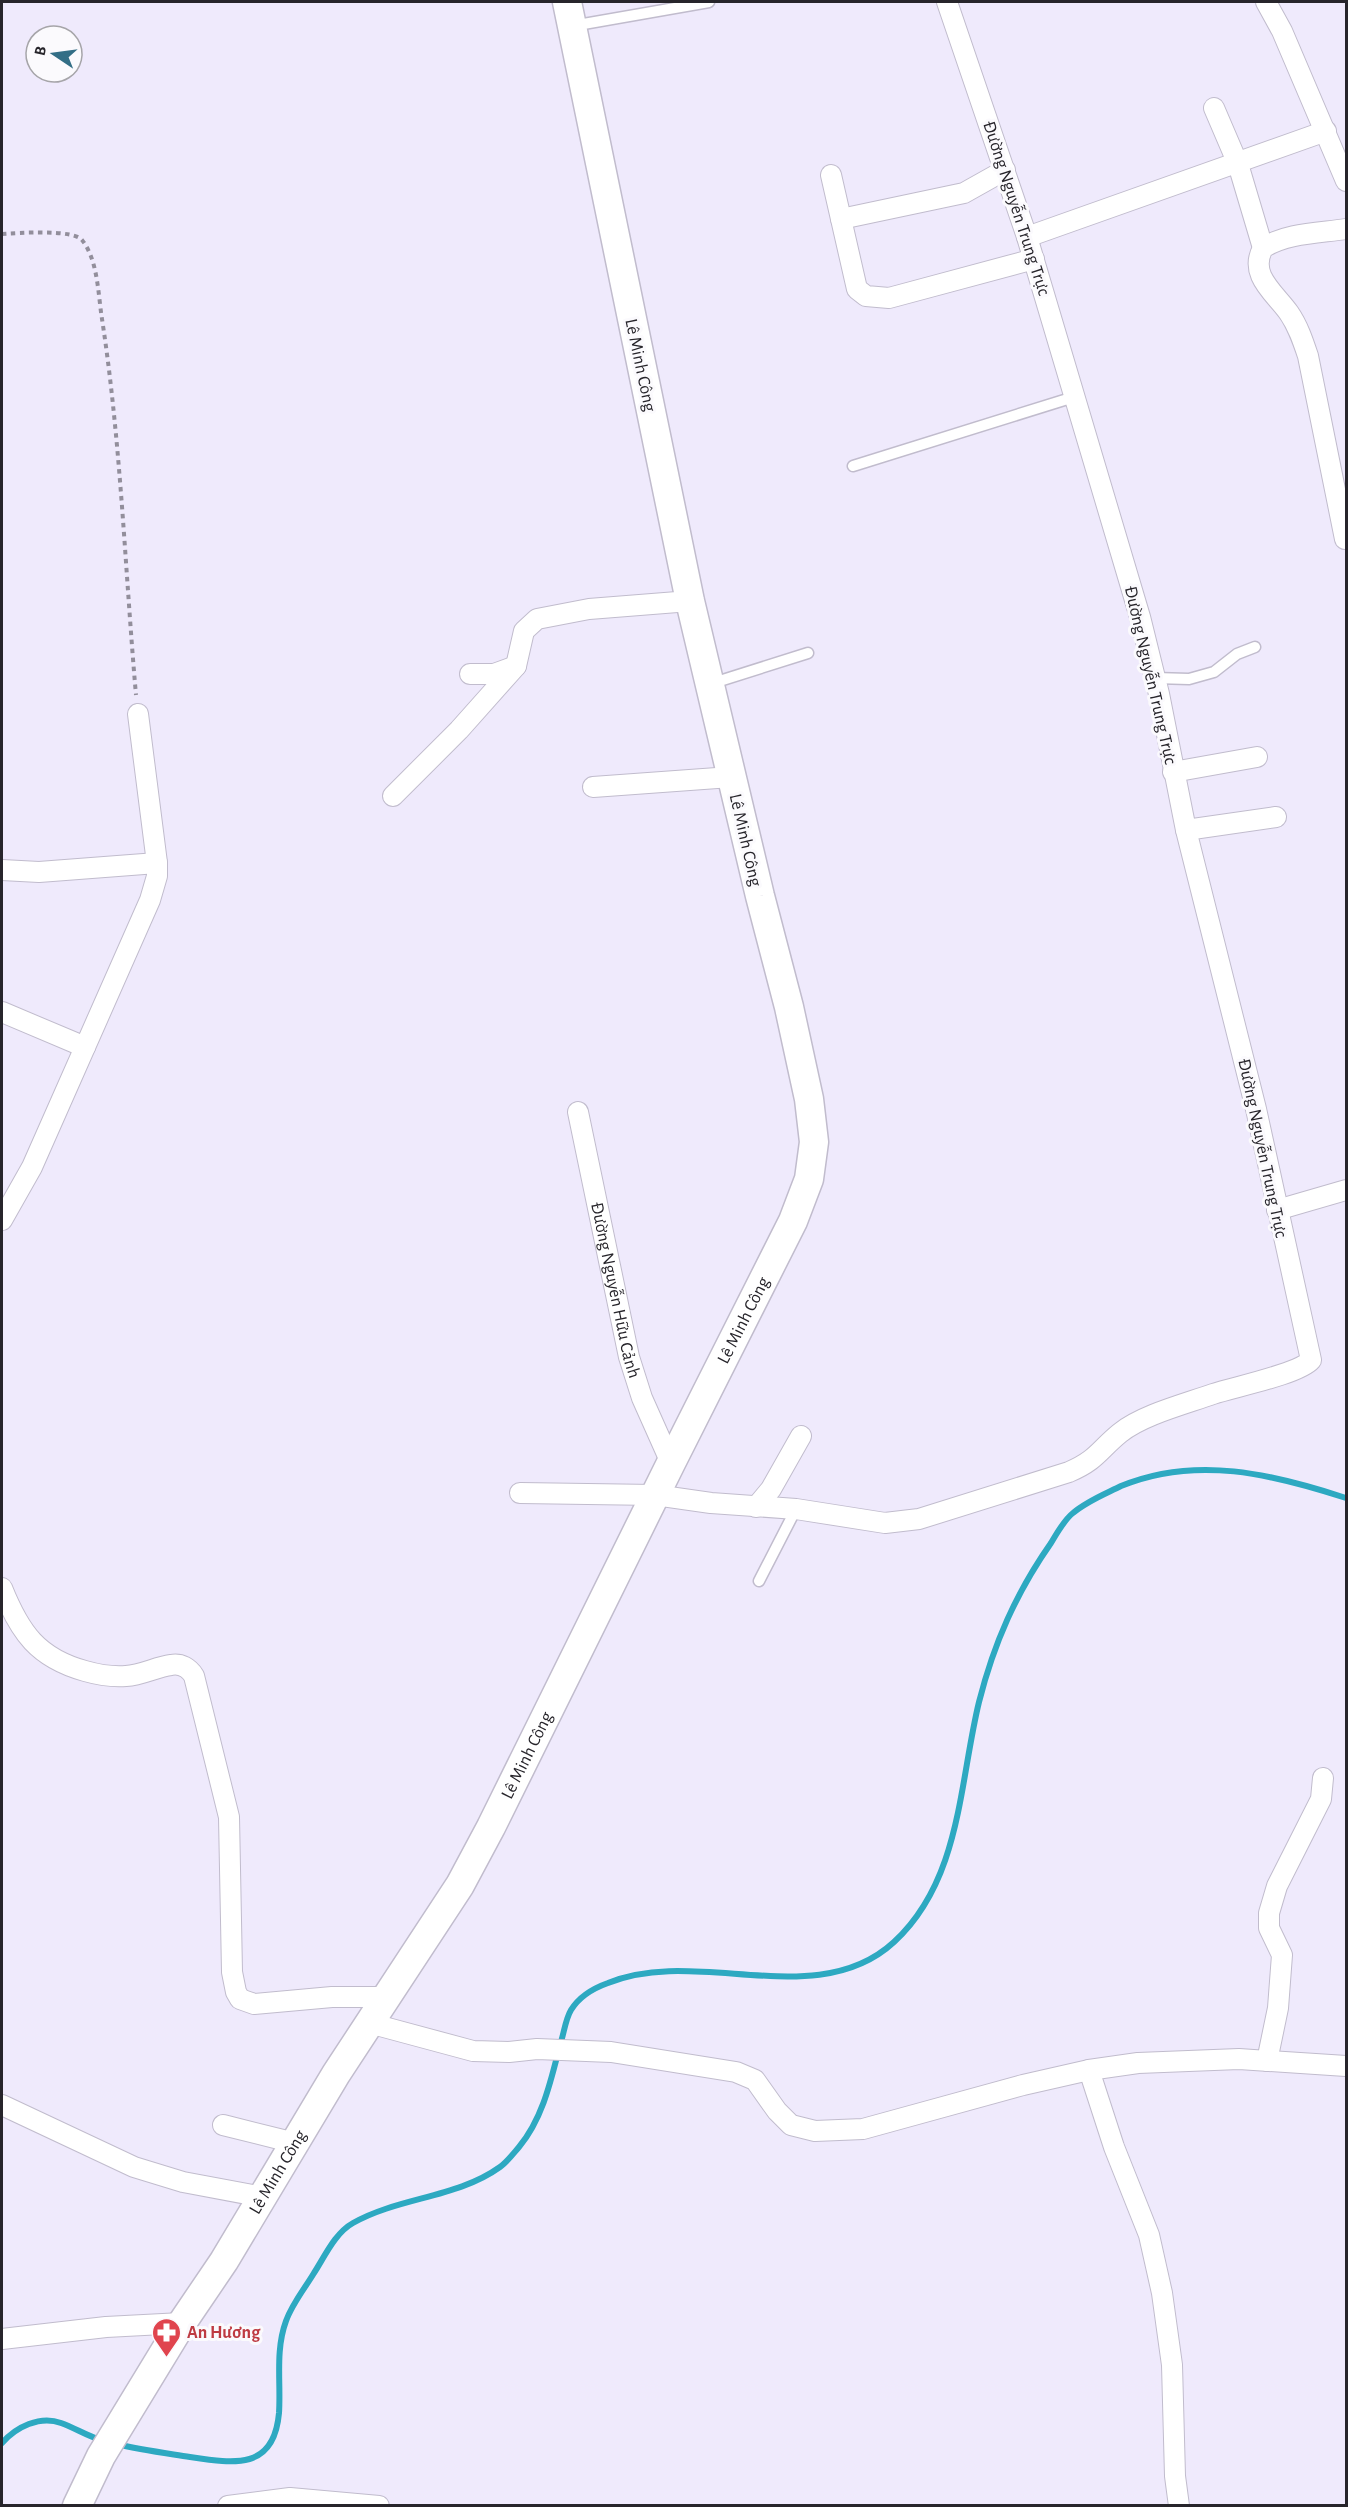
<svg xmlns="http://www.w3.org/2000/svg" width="1348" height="2507" font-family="'Alegreya Sans',sans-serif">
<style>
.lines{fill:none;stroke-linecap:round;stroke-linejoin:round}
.stream{stroke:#2da9c1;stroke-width:6}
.lane-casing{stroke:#c1bccd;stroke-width:13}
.street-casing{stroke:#c1bccd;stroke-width:22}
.secondary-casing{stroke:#c1bccd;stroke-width:31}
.path{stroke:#928e9b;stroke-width:4;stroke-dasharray:4.5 4.5;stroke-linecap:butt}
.lane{stroke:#fff;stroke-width:10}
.street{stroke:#fff;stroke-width:20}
.secondary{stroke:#fff;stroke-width:28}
.labels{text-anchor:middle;stroke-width:6;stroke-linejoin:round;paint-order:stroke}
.street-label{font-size:18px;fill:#27252b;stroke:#fbfafd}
.health-label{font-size:18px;font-weight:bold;fill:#be3a42;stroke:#fbfafd;text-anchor:start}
</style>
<rect width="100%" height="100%" fill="#efeafc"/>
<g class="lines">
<path class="stream" d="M2 2443C16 2427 40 2415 61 2423 75 2428 87 2436 101 2440
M117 2444C141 2450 165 2453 190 2457 235 2464 274 2470 279 2413 281 2382 275 2351 286 2321 292 2304 305 2288 314 2273 325 2256 335 2233 353 2223 399 2197 457 2198 500 2167 507 2162 513 2154 519 2147 543 2118 551 2080 560 2045 564 2034 565 2020 571 2010 579 1997 594 1988 608 1983 697 1946 817 2013 894 1942 961 1880 959 1784 979 1702 994 1643 1016 1593 1051 1543 1057 1533 1064 1520 1073 1513 1087 1501 1105 1494 1121 1486 1196 1455 1272 1474 1346 1498"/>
<defs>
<path id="lane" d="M572 26 709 2
M853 466 1074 397
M1155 678 1189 679 1214 672 1237 654 1255 647
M710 684 808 653
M759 1581 796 1509"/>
<g id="street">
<path d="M1266 2 1282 31 1346 181"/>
<path d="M1214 108 1238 164 1263 248"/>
<path d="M831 175 857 289 866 296 889 298 1034 259"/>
<path d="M841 219 964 193 1005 170"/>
<path d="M1027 237 1326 131"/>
<path d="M1345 539 1308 356C1303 341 1298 326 1289 313 1275 293 1248 275 1263 248 1286 233 1320 233 1346 229"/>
<path d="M470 674H494L516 666"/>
<path d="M1173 772 1257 757"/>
<path d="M593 787 731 777"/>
<path d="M393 796 459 730 516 666 524 631 537 619 589 609 690 601"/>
<path d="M1186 830 1276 817"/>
<path d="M2 870 39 872 157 863"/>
<path d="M2 1012 85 1047"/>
<path id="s1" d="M578 1112 629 1357 642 1398 671 1463"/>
<path d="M1277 1210 1346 1190"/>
<path d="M2 1220 32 1167 150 900 157 876V863L138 714"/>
<path d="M520 1493 655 1495 711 1503 796 1509 885 1523 919 1519 1069 1472C1097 1460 1099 1450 1120 1433 1142 1415 1185 1404 1213 1394 1234 1387 1299 1374 1311 1360L1256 1109 1186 830 1159 694 1140 617 1027 237 947 2"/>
<path d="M756 1507 771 1489 801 1436"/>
<path d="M2 1588C20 1633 38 1658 85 1671 99 1675 113 1677 126 1676 142 1675 156 1667 171 1665 181 1663 189 1668 194 1676L229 1817 232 1972 236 1992 240 1999 254 2004 332 1997H385"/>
<path d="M369 2023 473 2051 509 2052 537 2049 611 2052 736 2072 755 2080 777 2111 791 2125 815 2131 863 2129 1023 2085 1089 2070 1138 2063 1239 2059 1346 2066"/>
<path d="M1267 2061 1278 2008 1282 1955 1269 1928V1913L1277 1886 1321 1799 1323 1778"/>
<path d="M1089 2070 1114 2147 1149 2235 1162 2293 1172 2365 1175 2476 1179 2506"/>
<path d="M2 2105 134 2167 183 2182 263 2197"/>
<path d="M223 2125 295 2143"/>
<path d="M2 2339 106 2327 182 2323"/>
<path d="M228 2506 290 2498 379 2506"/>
</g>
<g id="secondary">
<path id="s2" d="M77 2506 101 2456 182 2323 224 2261 336 2074 460 1885 491 1827 671 1463 793 1221 809 1179 814 1142 809 1099 789 1007 760 896 690 601 567 2"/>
</g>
</defs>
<use href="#lane" class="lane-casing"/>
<use href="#street" class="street-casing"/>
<use href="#secondary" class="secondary-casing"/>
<path class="path" d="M2 234C17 233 73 229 82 240 98 260 98 294 102 319 121 443 125 570 136 695"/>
<use href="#lane" class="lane"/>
<use href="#street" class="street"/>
<use href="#secondary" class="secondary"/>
</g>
<defs>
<symbol id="pharmacy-pin" viewBox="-11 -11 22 30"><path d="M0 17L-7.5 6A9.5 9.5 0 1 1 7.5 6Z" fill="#e0444e" stroke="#fbfafd"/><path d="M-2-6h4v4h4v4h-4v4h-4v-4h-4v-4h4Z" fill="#fff"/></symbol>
</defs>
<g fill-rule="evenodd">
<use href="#pharmacy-pin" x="150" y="2316" width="33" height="45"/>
</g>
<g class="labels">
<g class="street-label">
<text transform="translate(1017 208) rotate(72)" y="6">Đường Nguyễn Trung Trực</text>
<text transform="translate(641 365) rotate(78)" y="6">Lê Minh Công</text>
<text transform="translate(1151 675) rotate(77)" y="6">Đường Nguyễn Trung Trực</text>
<text transform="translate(746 840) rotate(77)" y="6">Lê Minh Công</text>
<text transform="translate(1263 1148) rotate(78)" y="6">Đường Nguyễn Trung Trực</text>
<text dy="6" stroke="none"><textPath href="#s1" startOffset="182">Đường Nguyễn Hữu Cảnh</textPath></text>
<text dy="6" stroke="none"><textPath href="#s2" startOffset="1362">Lê Minh Công</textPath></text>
<text dy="6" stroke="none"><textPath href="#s2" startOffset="876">Lê Minh Công</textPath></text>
<text dy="6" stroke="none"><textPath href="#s2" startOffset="390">Lê Minh Công</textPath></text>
</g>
<g class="health-label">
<text x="187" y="2338">An Hương</text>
</g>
</g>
<rect width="1348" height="2507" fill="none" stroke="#27252b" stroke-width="6"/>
<g transform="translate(54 54) rotate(283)"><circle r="28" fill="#fbfafd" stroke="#a6a5a9" stroke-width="1.5"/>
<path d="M0-4.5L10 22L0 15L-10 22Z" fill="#336e86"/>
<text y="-9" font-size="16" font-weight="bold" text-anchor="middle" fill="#27252b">B</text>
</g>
</svg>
